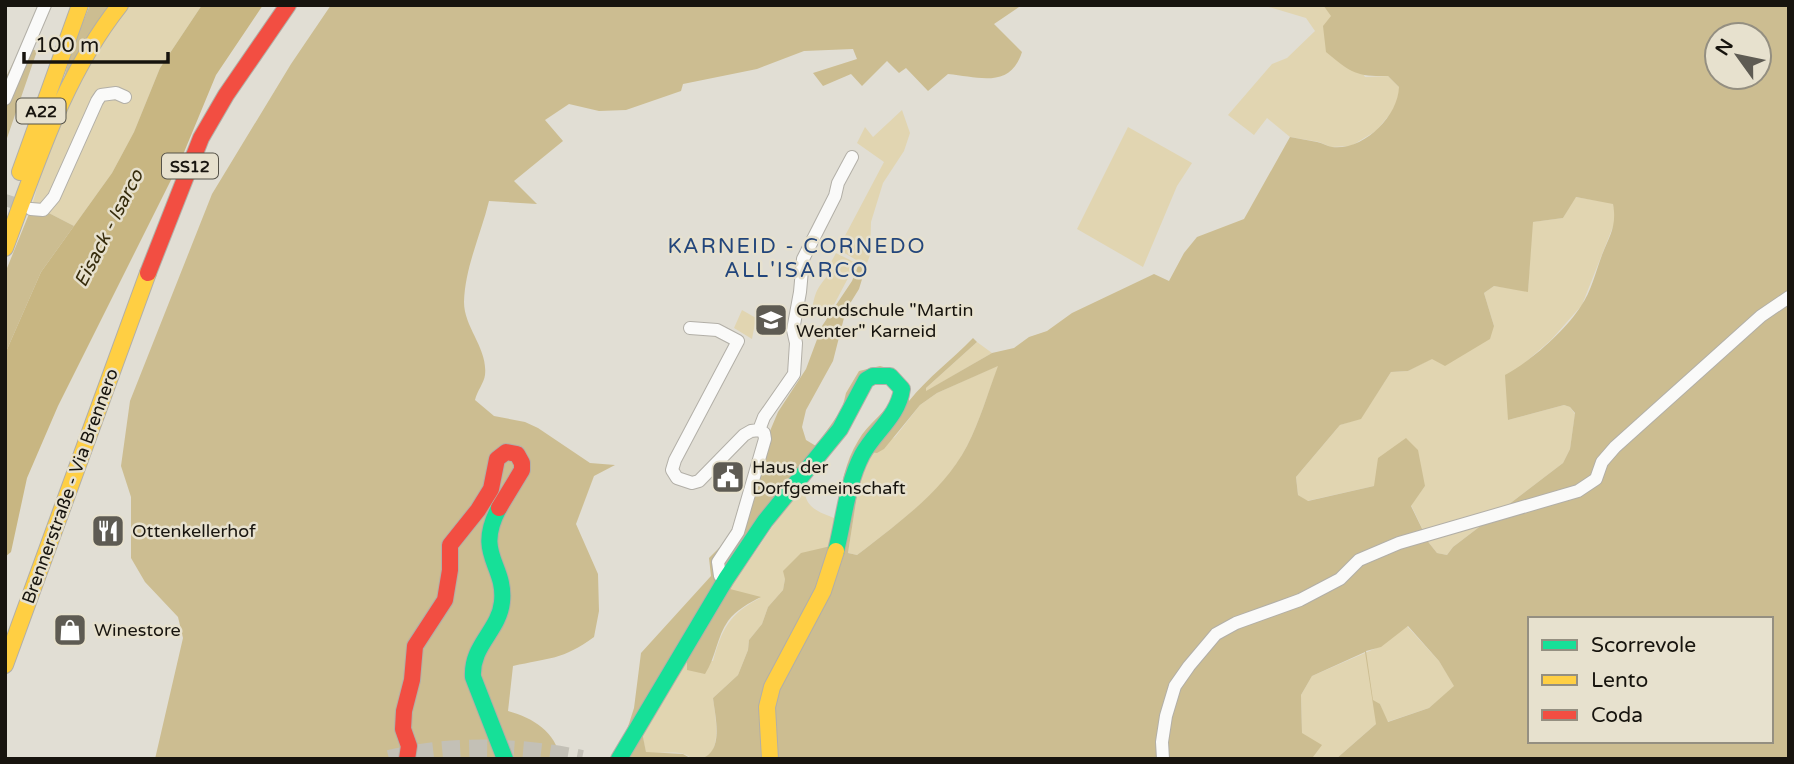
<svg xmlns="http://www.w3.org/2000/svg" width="1794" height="764" font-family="'Varela Round',sans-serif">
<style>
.green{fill:#e1d5b1}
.forest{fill:#ccbd91;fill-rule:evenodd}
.water{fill:#c8b682}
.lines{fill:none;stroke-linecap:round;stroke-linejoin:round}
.street-tunnel{stroke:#c3c0b6;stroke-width:12;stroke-dasharray:12 6;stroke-linecap:butt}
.primary-tunnel{stroke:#c3c0b6;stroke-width:18;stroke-dasharray:18 9;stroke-linecap:butt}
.street-casing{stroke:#b2afa7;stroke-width:14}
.fast-casing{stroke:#b2afa7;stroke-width:18}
.slow-casing{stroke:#b2afa7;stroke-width:18}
.jam-casing{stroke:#b2afa7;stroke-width:18}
.street{stroke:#fafaf9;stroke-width:12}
.fast{stroke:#16e098;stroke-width:16}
.slow{stroke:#ffcf43;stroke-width:16}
.jam{stroke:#f24e42;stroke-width:16}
.labels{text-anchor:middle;stroke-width:5;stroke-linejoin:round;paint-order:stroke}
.shield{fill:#e7e1ce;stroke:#555248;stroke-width:2}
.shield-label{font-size:16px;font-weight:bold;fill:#17140e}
.poi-label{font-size:18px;fill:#17140e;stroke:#e7e1ce;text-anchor:start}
.street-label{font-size:18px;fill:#17140e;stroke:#e7e1ce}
.water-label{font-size:19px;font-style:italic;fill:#362c0c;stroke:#e7e1ce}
.quarter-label{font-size:21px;letter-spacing:2px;fill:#22457b;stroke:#e7e1ce}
</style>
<rect width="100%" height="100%" fill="#e1ded4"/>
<path class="green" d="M129 5H202L160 68 134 132 112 173 74 226 43 210 31 209 41 174 80 77Z
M1262 5H1323L1332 16 1365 77 1388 76 1399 87V99L1391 113 1376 131 1351 146 1331 147 1319 142 1290 137 1267 118 1254 135 1228 115 1272 64 1287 58 1315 31 1306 18Z
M902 110 910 133 904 151 883 183 871 222 870 255 866 266 838 249 884 162 857 143 865 127 873 137Z
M1128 127 1192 163 1177 186 1143 267 1077 229Z
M1575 197 1613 203 1616 219 1582 305 1551 340 1520 367 1508 420 1564 405 1570 407 1575 414 1570 449 1563 463 1453 547 1447 555 1437 553 1429 543 1411 505 1425 486H1374L1307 501 1298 495 1296 477 1340 425 1361 418 1391 372 1408 371 1494 326 1484 293 1494 286 1528 291 1532 222 1563 218Z
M836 253 856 263 828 316 821 315V311L812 310C816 284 821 287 833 267L830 264Z
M742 310 756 318 752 339 734 328Z
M977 342 992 353 925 392 926 388Z
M999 365C988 392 980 421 967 446 945 490 903 519 865 549L857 555 848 553 860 477 870 452 895 437 920 405 937 393Z
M804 481C803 507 815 511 837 519L831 547 785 579 783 590 768 607 762 624 749 640 748 650 738 675 713 698C715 715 725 761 696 759 690 758 686 754 680 753 669 752 657 753 646 753L642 733 681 660 713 661C722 629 729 614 760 598L729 590Z
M1407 626 1439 661 1455 686 1429 708 1387 722 1380 704 1376 724 1336 759H1314L1302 733 1301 695 1312 676 1381 646Z"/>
<path class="forest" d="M90 5H114L56 104 75 41Z
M331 5H1022L994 24 1022 52C1010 89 979 77 948 74L928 91 906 68 899 73 887 61 862 86 851 74 823 86 813 73 857 59 853 49 804 51 757 69 683 84 681 91 626 110 599 111 569 104 545 120 563 141 514 181 537 204 489 201C481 234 465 267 464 302 464 328 488 348 485 375 484 383 477 391 475 400L494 416 525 422 538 428 590 463 615 465 594 476 576 524 598 574 599 611 594 637C563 660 548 658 513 666L508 711C534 718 555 732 561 759H155L183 638 178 617 145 582 131 558V497L121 466 130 401 212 194 291 64Z
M1323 5H1789V759H1336L1376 724 1365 652 1312 676 1301 695 1302 733 1322 745 1313 757 1314 759H700C725 753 715 716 713 698L738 675 748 650 749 640 762 624 768 607 783 590 785 579 783 571 801 553 831 546C839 512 839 471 858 441 868 423 886 413 895 395L893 390 883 382 872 383 770 528 730 589 761 597C749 603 736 610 728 621 717 636 716 657 705 674L687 670V662L681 660 642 732 646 752 683 754 692 759H611L625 736 634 708 641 653 711 576 709 558 725 542 732 529 740 502 778 412 806 369 822 326 852 281 860 261 866 266 859 289 846 310 833 361 806 410 802 427 806 440 816 446 842 409 846 393 859 371 880 366 891 369 908 389 909 401C928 377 952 360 973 338L977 342 926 388V391L992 353 1014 348 1029 337 1047 331 1072 313 1154 274 1169 281 1184 253 1197 237 1244 219 1290 137C1299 139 1308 140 1317 142 1322 143 1327 146 1332 147 1363 151 1398 117 1399 87L1388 76C1356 77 1350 72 1326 52L1323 26 1331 16ZM1717 35H1759V77H1717ZM1576 197 1613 204C1617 226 1610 235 1602 255 1596 271 1591 292 1581 306 1566 330 1530 362 1505 375L1508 420 1564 405 1570 407 1575 413 1570 449 1563 463 1453 547 1447 555 1437 553 1429 543 1411 506 1425 486 1418 450 1406 438 1378 458 1374 486 1308 501 1298 495 1296 477 1340 425 1361 419 1391 372 1408 371 1432 359 1445 366 1490 339 1494 326 1484 293 1494 286 1528 292 1533 222 1563 218ZM998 366C988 392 980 421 967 446 944 490 903 519 865 549L857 555 848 553 860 477 870 452 877 453 884 449 920 405 937 393ZM1530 619H1771V741H1530ZM1408 626 1439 661 1454 686 1429 708 1388 722 1380 704 1373 700 1366 651 1381 647Z
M22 45 37 51 5 144V79Z
M31 209 43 210 74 226 41 272 5 354V273Z"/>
<path class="water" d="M202 5H263L216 75 180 162 58 406 27 478 11 552 5 557V354L41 272 112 173 134 132 160 68Z"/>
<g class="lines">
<path class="street-tunnel" d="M5 200 27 207"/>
<path class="primary-tunnel" d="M389 759C451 744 519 746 582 759"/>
<defs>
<path id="street" d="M5 99 45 5
M31 209 43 210 54 197 97 101 101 95 116 93 125 97
M690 328 717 330 738 341 675 460 672 470 677 478 692 483 699 481 744 435 751 431 759 430
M759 430 764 417 794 374 796 343 793 330 800 292 803 259 835 196 838 183 852 157
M726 579 720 576 718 562 738 532 765 439 764 433 759 430
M1163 759 1162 742 1166 716 1175 686 1189 666 1216 634 1236 623 1300 600 1340 579 1359 560 1399 543 1578 491 1596 479 1602 462 1615 447 1761 316 1789 297"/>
<path id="fast" d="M499 508C474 555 506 564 502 602 499 631 471 645 473 677L505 759
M619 759 726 579 765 521 840 429 866 380 873 376H890L902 389C898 417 875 431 862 455 847 484 844 519 836 551"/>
<path id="slow" d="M20 172 80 5
M5 248C37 163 63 77 120 5
M5 665 148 273
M770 759 767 707 772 687 823 591 836 551"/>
<path id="jam" d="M148 273 201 138 226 95 288 5
M407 759 409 746 403 729 404 711 412 680 415 646 445 600 450 570V545L478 510 491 489 497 459 506 452 517 454 522 463V470L499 508"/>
</defs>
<use href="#street" class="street-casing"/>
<use href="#fast" class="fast-casing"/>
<use href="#slow" class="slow-casing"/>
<use href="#jam" class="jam-casing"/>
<use href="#street" class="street"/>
<use href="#fast" class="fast"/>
<use href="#slow" class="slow"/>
<use href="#jam" class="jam"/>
</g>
<defs>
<symbol id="school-square" viewBox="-11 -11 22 22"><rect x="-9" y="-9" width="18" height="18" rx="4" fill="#5e5b53" stroke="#e7e1ce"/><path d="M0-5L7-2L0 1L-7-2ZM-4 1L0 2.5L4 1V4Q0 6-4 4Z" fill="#fff"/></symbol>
<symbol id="civic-square" viewBox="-11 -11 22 22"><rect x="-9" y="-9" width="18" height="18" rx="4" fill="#5e5b53" stroke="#e7e1ce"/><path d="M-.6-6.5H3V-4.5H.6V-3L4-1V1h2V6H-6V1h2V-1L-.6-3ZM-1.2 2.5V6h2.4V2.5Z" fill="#fff"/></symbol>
<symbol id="restaurant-square" viewBox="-11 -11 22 22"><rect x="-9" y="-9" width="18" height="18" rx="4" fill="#5e5b53" stroke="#e7e1ce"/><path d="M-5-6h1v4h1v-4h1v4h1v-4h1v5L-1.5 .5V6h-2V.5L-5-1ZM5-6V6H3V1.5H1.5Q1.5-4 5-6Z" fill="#fff"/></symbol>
<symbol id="shop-square" viewBox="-11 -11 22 22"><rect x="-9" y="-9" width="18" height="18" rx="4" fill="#5e5b53" stroke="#e7e1ce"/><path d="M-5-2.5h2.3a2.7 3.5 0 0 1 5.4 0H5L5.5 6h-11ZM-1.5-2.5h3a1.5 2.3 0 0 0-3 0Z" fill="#fff"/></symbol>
</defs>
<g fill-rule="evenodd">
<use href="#school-square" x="752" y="301" width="38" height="38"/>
<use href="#civic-square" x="709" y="458" width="38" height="38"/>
<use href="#restaurant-square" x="89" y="512" width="38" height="38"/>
<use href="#shop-square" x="51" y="611" width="38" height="38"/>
</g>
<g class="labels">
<g class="shield">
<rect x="16.5" y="98.5" width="49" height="25" rx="5"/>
<rect x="162" y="153.5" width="56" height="25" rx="5"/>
</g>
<g class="shield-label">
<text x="41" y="117">A22</text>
<text x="190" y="172">SS12</text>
</g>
<g class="poi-label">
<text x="796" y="316">Grundschule "Martin<tspan x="796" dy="21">Wenter" Karneid</tspan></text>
<text x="752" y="473">Haus der<tspan x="752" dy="21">Dorfgemeinschaft</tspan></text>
<text x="132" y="537">Ottenkellerhof</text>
<text x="94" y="636">Winestore</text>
</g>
<g class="street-label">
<text transform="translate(70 486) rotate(-70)" y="6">Brennerstraße - Via Brennero</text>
</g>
<g class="water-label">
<text transform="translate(108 228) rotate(-63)" y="7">Eisack - Isarco</text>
</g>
<g class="quarter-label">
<text x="797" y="253">KARNEID - CORNEDO<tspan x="797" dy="24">ALL'ISARCO</tspan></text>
</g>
</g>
<rect width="1794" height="764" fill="none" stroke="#17140e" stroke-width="14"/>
<rect x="1528" y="617" width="245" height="126" fill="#e7e1ce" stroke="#948f81" stroke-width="2"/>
<rect x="1542" y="640" width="35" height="10" fill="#16e098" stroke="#948f81" stroke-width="2"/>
<text x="1591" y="652" font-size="21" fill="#17140e">Scorrevole</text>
<rect x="1542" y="675" width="35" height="10" fill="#ffcf43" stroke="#948f81" stroke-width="2"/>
<text x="1591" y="687" font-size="21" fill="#17140e">Lento</text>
<rect x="1542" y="710" width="35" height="10" fill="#f24e42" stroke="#948f81" stroke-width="2"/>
<text x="1591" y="722" font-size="21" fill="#17140e">Coda</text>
<g transform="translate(1738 56) rotate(303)"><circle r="33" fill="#e7e1ce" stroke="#948f81" stroke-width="2"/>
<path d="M0-5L12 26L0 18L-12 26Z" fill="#5e5b53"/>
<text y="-10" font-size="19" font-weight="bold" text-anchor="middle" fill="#17140e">N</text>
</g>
<path d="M24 52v10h144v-10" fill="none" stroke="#17140e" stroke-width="3.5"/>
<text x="35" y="52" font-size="21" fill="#17140e" stroke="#e7e1ce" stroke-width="5" paint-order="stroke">100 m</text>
</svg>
